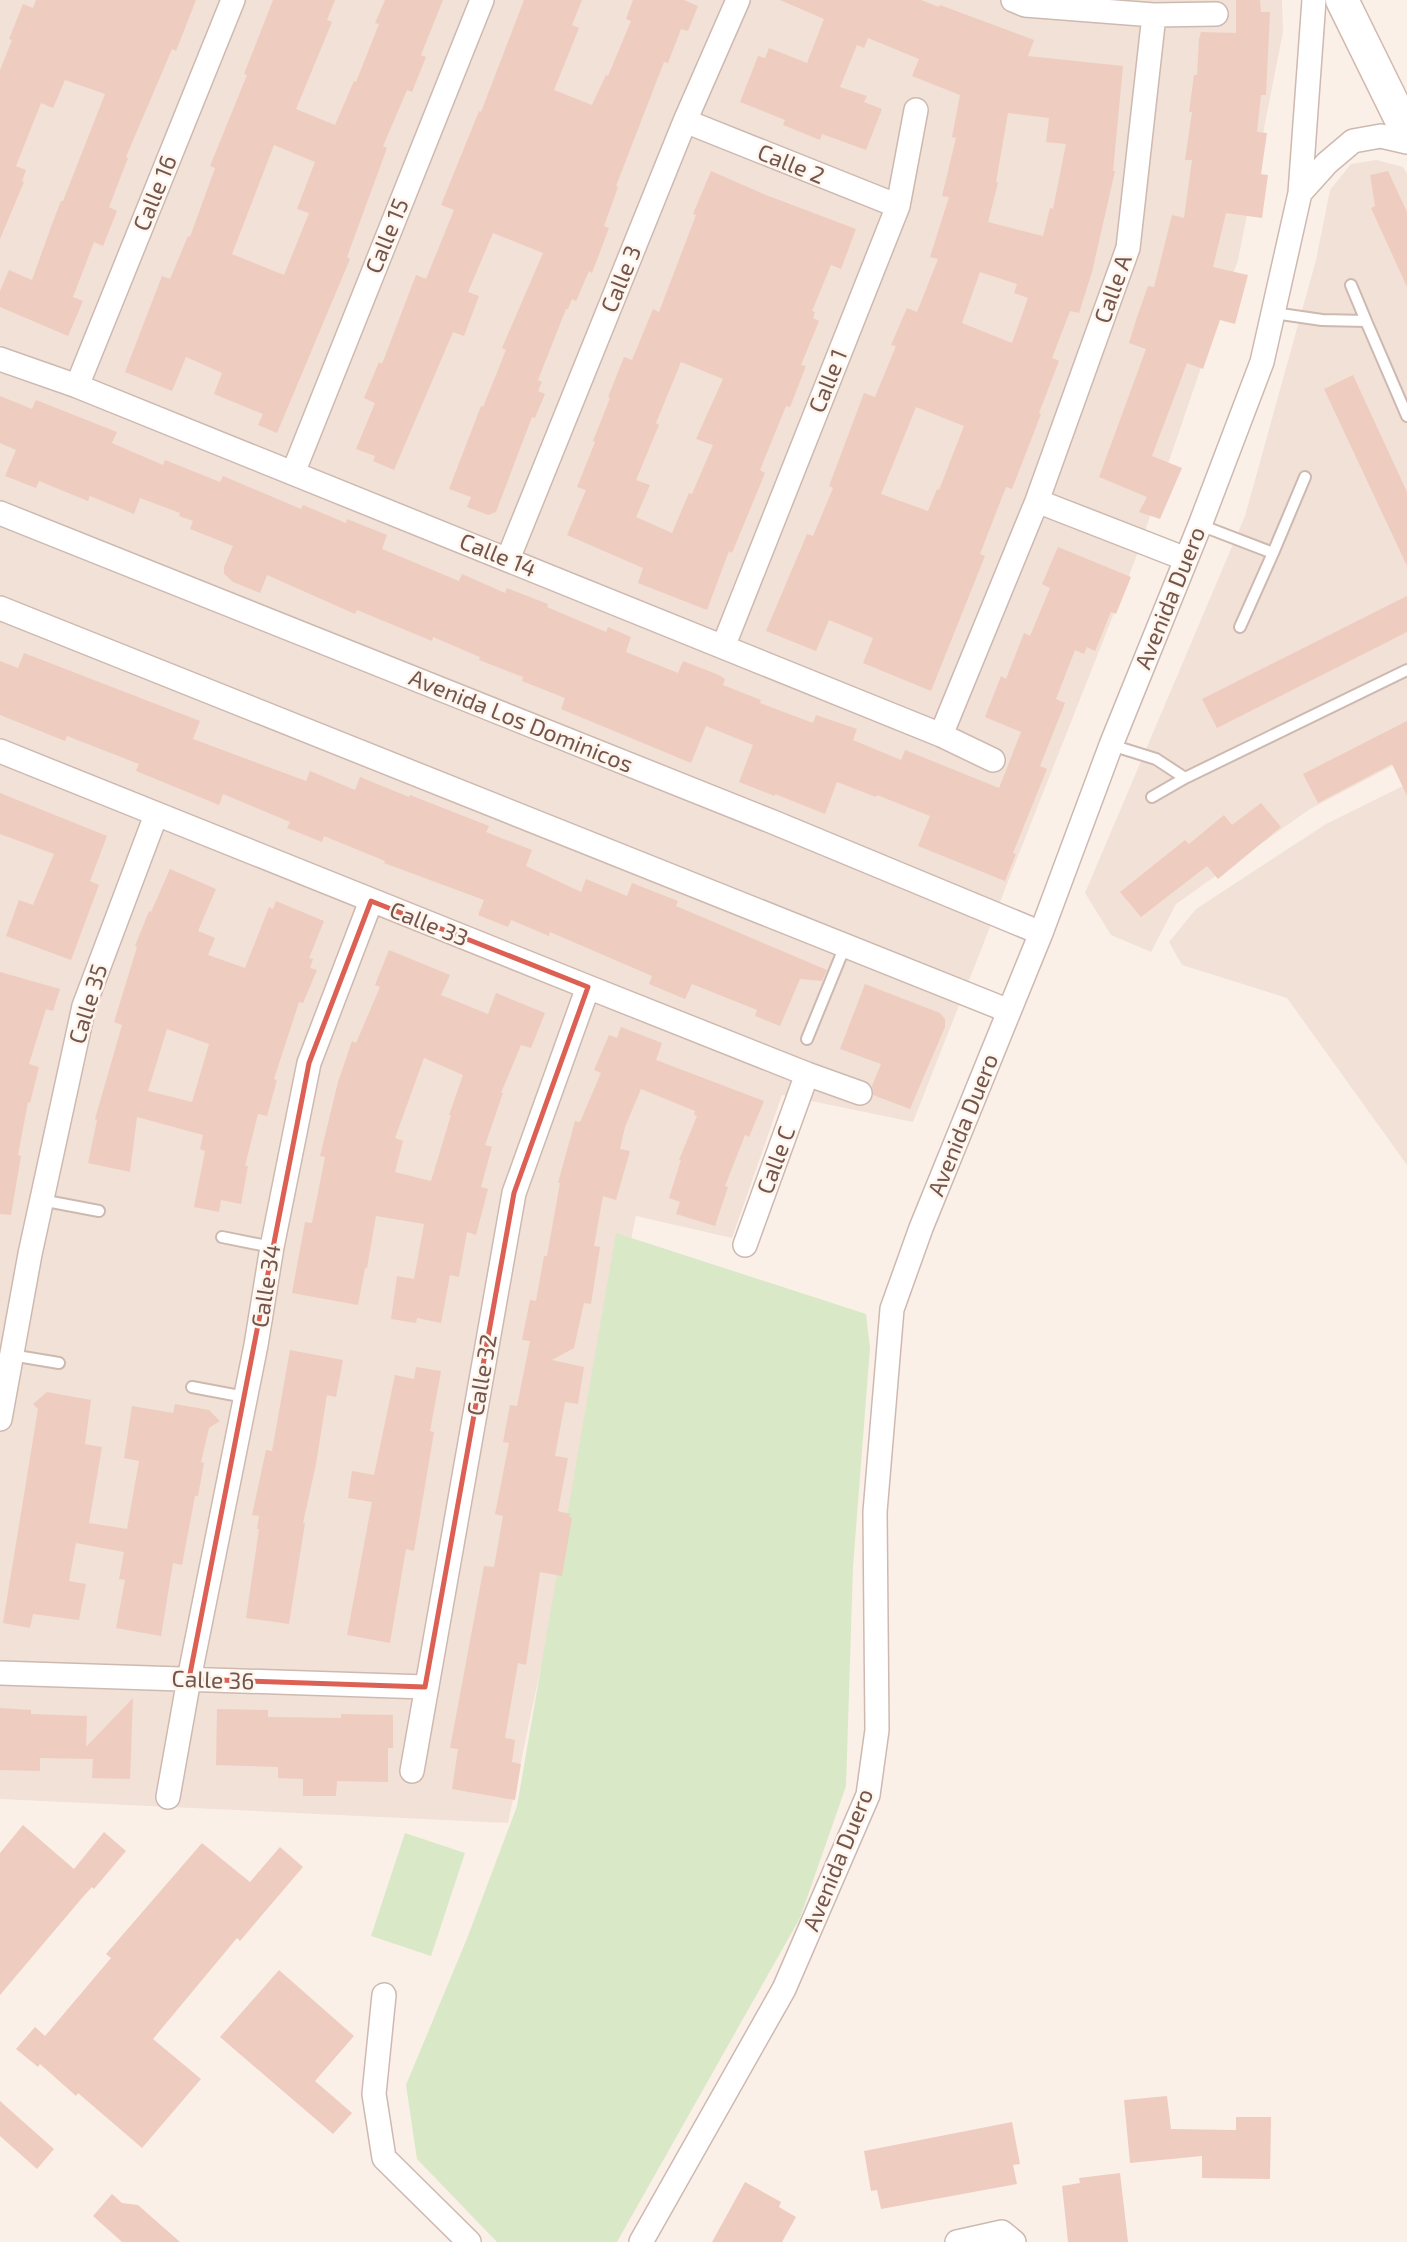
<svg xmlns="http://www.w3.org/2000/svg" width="1407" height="2242" font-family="'Exo 2',sans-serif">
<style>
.residential{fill:#f2e1d6}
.green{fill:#d9e8c6}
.building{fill:#efccc0;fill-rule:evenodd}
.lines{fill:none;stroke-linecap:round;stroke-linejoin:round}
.lane-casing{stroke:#ceb9b1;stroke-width:14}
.street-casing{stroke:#ceb9b1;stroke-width:26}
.secondary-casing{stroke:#d1b9ae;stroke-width:35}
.lane{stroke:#fff;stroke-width:10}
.street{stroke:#fff;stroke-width:23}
.secondary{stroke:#fff;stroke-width:32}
.marked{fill:none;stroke:#dd6055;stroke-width:5;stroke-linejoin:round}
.labels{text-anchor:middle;stroke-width:5;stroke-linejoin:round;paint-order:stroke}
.street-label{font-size:23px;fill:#73554d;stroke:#fef5ed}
</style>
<rect width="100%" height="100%" fill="#fbf0e7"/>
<path class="residential" d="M0 0H1282L1283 32 1238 260 1135 560 913 1122 782 1095 732 1238 636 1216 508 1823 0 1799Z
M1376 160 1403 167 1407 174V758L1310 809 1176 904 1151 952 1111 935 1085 893 1245 516 1316 260 1330 190 1351 164Z
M1407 784V1165L1287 998 1182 965 1169 942 1196 909 1326 824Z"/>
<path class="green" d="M616 1233 866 1314 870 1348 853 1567 846 1786 800 1918 617 2242H497L417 2159 406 2085 468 1936 517 1806Z
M405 1833 465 1853 431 1956 371 1936Z"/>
<path class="building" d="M36 0H196L176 51 172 49 126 157 128 158 109 207 117 211 103 246 94 242 73 297 83 301 68 336 0 307V291L9 270 32 280 52 224 61 201H63L105 94 65 80 53 108 41 103 16 166 26 170 22 181 24 182 0 239V70L12 40 9 39 23 4 33 8Z
M273 0H335L327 20 332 22 296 109 335 125 354 81 356 82 379 24 375 23 385 0H443L421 55 426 57 412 92 407 90 383 146 387 148 347 257 350 259 277 433 258 425 263 414 214 394 222 373 186 357 172 391 125 372 162 276 170 279 188 236 190 237 215 168 210 166 247 75 244 74ZM274 145 315 162 297 209 309 213 284 275 232 254Z
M524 0H582L572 25 579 28 554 90 592 105 606 75 608 76 631 21 626 19 633 0H684L698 6 688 31 681 29 668 63 664 62 616 186 618 187 604 226 609 228 592 273 589 271 576 301 572 299 568 309H566L538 380 542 382 538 391 545 394 535 418 532 417 496 512 488 515 467 507 471 497 449 489 481 406 483 407 506 350 502 348 543 253 493 233 468 292 479 296 464 336 453 332 394 470 373 461 375 456 356 449 375 403 364 398 379 362 382 364 416 275 426 279 454 210 441 205 479 111 481 112Z
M780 0H921L939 7 940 5 1034 40 1028 56 1123 66 1113 171H1115L1092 272 1079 313 1070 311 1052 358 1059 361 1039 413 1041 414 1012 489 1006 487 980 554 985 556 931 691 863 663 873 638 829 620 816 651 766 631 807 534 813 536 833 488 829 486 864 393 875 397 896 346 891 345 907 308 917 312 938 259 930 257 949 197 942 196 956 138 952 137 960 95 912 76 919 59 868 38 864 48 857 45 840 87 867 96 864 102 882 109 866 150 822 134 820 140 783 125 785 120 740 102 758 56 765 58 769 48 807 63 824 19ZM1008 113 1049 118 1046 142 1066 144 1053 209 1050 208 1043 236 988 222 998 183 996 182ZM980 272 1017 284 1014 293 1028 298 1012 343 962 323ZM916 407 964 426 939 490 937 489 928 511 881 494Z
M1236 0H1260L1261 12H1270L1266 95H1261L1257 132 1267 133 1261 174 1268 175 1262 218 1226 213 1213 267 1248 275 1235 324 1220 320 1203 369 1187 363 1152 456 1182 468 1160 519 1139 512 1147 497 1099 477 1146 349 1129 343 1136 320 1148 286 1154 287 1172 215 1184 218 1192 160H1185L1192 112H1189L1194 75H1197L1199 39 1201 32 1236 33Z
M711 171 766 195 856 229 841 269 831 265 812 311 815 312 813 318 819 321 801 365 806 366 790 407 786 406 760 470 765 473 732 553 729 551 707 610 638 583 643 568 567 535 586 490 577 487 595 442 593 441 610 398 608 397 624 357 632 360 653 309 659 312 696 215 693 214ZM681 362 723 379 696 439 713 445 692 494 689 493 672 533 636 517 650 485 636 480 659 425 656 423Z
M1388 171 1407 212V287L1371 208 1375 206 1370 175Z
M1353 375 1407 492V566L1324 389Z
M0 396 32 409 36 400 117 432 112 443 163 465 165 460 220 482 223 476 301 509 303 505 346 523 347 519 387 535 382 549 459 581 462 574 505 593 507 588 548 604 547 607 606 632 608 627 631 637 626 652 678 673 683 661 719 675 725 679 723 685 761 700 760 703 813 723 816 715 857 729 853 740 901 760 905 750 999 788 1021 732 985 717 1001 676 1006 679 1024 633 1030 636 1050 588 1042 584 1058 547 1131 577 1116 614 1111 612 1095 651 1087 647 1084 654 1075 650 1056 699 1065 703 1040 766 1047 769 1013 853 1016 854 1005 881 918 846 930 816 877 795 876 797 837 782 825 814 775 794V796L739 782 753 745 706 726 691 763 561 709 565 698 522 681 523 677 479 660 480 657 433 637 432 641 357 610 355 614 267 575 260 593 233 582 224 574V567L233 546 190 529 193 521 179 516 180 513 140 498 134 514 90 496 88 501 39 481 36 488 5 476 16 450 0 443Z
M1407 596V632L1217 728 1202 699Z
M24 653 200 721 193 739 306 781 310 771 355 790 360 777 409 797 410 795 489 826 486 832 532 850 526 866 581 892 586 879 627 896 632 883 678 901 676 906 827 970 822 981 800 979 780 1026 755 1016 757 1010 692 984 685 999 649 984 652 976 550 932 549 936 511 920 508 927 478 915 484 900 384 863 385 861 324 836 322 842 287 828 290 822 223 794 219 805 136 771 139 764 67 736 65 741 0 715V661L18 668Z
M1407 721V796L1392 764 1318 803 1303 774Z
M0 793 107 836 90 881 99 885 71 960 6 936 19 900 33 905 54 854 0 834Z
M1261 803 1281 827 1218 879 1207 866 1141 917 1120 892 1185 840 1189 844 1224 815 1232 825Z
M170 869 216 889 198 931 215 938 208 955 245 968 269 907 273 909 276 901 324 921 309 958 313 959 310 968 317 970 303 1003 299 1002 274 1079 277 1080 267 1116 258 1114 245 1166H248L241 1204 221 1200 219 1212 194 1207 205 1151 200 1149 203 1135 137 1117 130 1172 88 1163 97 1120 95 1119 122 1025 114 1022 137 947 135 946 149 911 151 912ZM167 1029 209 1044 192 1102 148 1091Z
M389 950 450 975 441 995 488 1014 496 993 545 1013 531 1048 521 1045 501 1093H503L485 1145 492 1147 481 1187 488 1189 476 1235 467 1232 459 1277 450 1275 441 1323 417 1318 416 1323 391 1319 397 1276 414 1279 424 1224 376 1216 367 1268H365L358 1305 292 1293 305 1222 312 1223 325 1157 320 1156 338 1082 352 1041 356 1043 380 987 375 985ZM424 1058 463 1075 449 1115H451L431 1181 395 1172 403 1141 395 1138Z
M0 972 60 989 53 1011 46 1009 29 1064 39 1067 30 1103 28 1102 18 1155 21 1156 11 1215 0 1214Z
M865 984 940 1013 945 1019V1027L910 1109 873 1095 872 1086 881 1064 840 1049Z
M621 1027 662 1043 656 1060 764 1101 749 1137 745 1135 725 1186 728 1187 715 1226 676 1214 680 1202 669 1198 681 1160H679L697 1116 694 1115 695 1111 641 1089 625 1127 620 1149 630 1151 616 1200 603 1196 594 1246 600 1247 591 1304 584 1303 574 1348 552 1360 584 1367 578 1404 565 1402 555 1456 568 1458 558 1511 570 1514 569 1517 572 1518 562 1576 540 1572 526 1665 518 1663 505 1738 515 1740 512 1762 521 1764 515 1800 452 1789 458 1749 450 1748 484 1566 494 1567 503 1516 495 1514 509 1443 503 1442 510 1405 517 1406 530 1341 522 1340 530 1300 536 1301 544 1256H547L560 1183H558L575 1121 580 1122 601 1073 594 1070 609 1035 617 1038Z
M290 1350 343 1360 336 1397 327 1395 316 1464 303 1523H305L289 1624 246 1618 259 1529H257L259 1516 252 1515 266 1450 272 1451Z
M416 1367 441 1371 430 1431 434 1432 414 1551 406 1549 390 1643 347 1635 372 1502 348 1498 352 1471 374 1475 395 1375 414 1379Z
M47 1392 91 1400 85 1444 102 1447 89 1523 127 1529 139 1461 124 1458 132 1406 173 1413 175 1404 209 1410 220 1421 209 1428 201 1462 204 1463 198 1496H195L182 1565 173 1563 161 1636 116 1628 125 1580 119 1579 124 1552 76 1543 69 1581 86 1584 79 1620 33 1614 30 1628 3 1623 38 1409 33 1404Z
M133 1698 130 1779 92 1778 93 1759 40 1758V1771L0 1770V1708L31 1710V1714L87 1716 86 1747Z
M217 1709 268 1710V1717L341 1718V1714L393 1715V1748H388V1782L337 1781 336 1796H303V1779L278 1778V1767L216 1765Z
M23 1825 74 1869 104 1832 126 1851 94 1889 92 1887 82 1898 0 1995V1853Z
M202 1843 250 1882 280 1847 303 1867 240 1941 237 1938 153 2039 201 2079 142 2148 78 2093 76 2096 40 2064 38 2067 16 2049 35 2027 45 2036 111 1958 106 1954Z
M279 1970 354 2036 315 2081 352 2113 333 2134 220 2037Z
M1167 2096 1171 2129 1236 2130V2117H1271L1270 2179 1202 2178V2156L1130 2163 1124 2100Z
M0 2101 54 2149 37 2169 0 2136Z
M1012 2122 1020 2164 1013 2165 1017 2184 881 2209 877 2190 871 2191 864 2151Z
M1120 2173 1128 2242H1068L1062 2186 1080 2183 1079 2178Z
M745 2182 781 2202 779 2207 796 2217 782 2242H712Z
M112 2194 122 2203 138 2205 180 2242H122L93 2216Z"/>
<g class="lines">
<defs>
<path id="lane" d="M1274 313 1322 320 1366 321 1351 285
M1366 321 1407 416
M1200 525 1273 553 1305 477
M1240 627 1273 553
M1111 745 1156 759 1185 778 1407 670
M1152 797 1185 778
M807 1039 845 946
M41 1200 99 1211
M222 1237 272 1247
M11 1355 59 1363
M192 1387 245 1397"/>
<path id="street" d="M1013 0 1025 5 1154 15 1216 14
M685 121 898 206
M1300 193 1327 163 1353 141 1381 136 1407 142
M0 359 77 386 941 735 993 760
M77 386 233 0
M293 473 482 0
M1037 501 1186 559
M0 513 773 822 1041 933
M508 559 685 121 738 0
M0 608 1009 1011
M723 647 898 206 916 110
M941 735 1037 501 1128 248 1154 15
M0 751 588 987 807 1074 860 1093
M745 1245 807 1074
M0 1419 30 1254 84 1006 156 815
M0 1673 425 1687
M412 1771 514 1193 588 987
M168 1797 189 1679 256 1345 272 1247 309 1063 371 901
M384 1995 374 2094 384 2158 469 2242
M641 2242 784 1989 868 1795 877 1730 875 1512 892 1309 921 1228 1041 933 1111 745 1200 525 1262 362 1300 193 1314 0
M957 2242 1002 2232 1014 2242"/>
<path id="secondary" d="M1342 0 1407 132"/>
</defs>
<use href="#lane" class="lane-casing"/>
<use href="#street" class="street-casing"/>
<use href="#secondary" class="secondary-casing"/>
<use href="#lane" class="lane"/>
<use href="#street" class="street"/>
<use href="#secondary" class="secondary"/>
</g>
<path class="marked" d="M371 901 588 987 514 1193 425 1687 189 1679 309 1063Z"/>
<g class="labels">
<g class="street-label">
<text transform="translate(791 164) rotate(22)" y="8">Calle 2</text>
<text transform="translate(155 193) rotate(-68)" y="8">Calle 16</text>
<text transform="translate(387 236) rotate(-68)" y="8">Calle 15</text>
<text transform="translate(621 279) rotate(-68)" y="8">Calle 3</text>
<text transform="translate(1113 289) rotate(-71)" y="8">Calle A</text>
<text transform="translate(828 381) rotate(-68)" y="8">Calle 1</text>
<text transform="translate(498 555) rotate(22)" y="8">Calle 14</text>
<text transform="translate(1170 598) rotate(-68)" y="8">Avenida Duero</text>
<text transform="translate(521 721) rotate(22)" y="8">Avenida Los Dominicos</text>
<text transform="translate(429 924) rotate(22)" y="8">Calle 33</text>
<text transform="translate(88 1004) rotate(-73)" y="8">Calle 35</text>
<text transform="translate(963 1125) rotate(-68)" y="8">Avenida Duero</text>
<text transform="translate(776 1160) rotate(-70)" y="8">Calle C</text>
<text transform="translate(266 1286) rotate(-81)" y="8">Calle 34</text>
<text transform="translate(482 1375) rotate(-80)" y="8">Calle 32</text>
<text transform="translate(213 1680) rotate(2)" y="8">Calle 36</text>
<text transform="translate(838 1860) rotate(-68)" y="8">Avenida Duero</text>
</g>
</g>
</svg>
